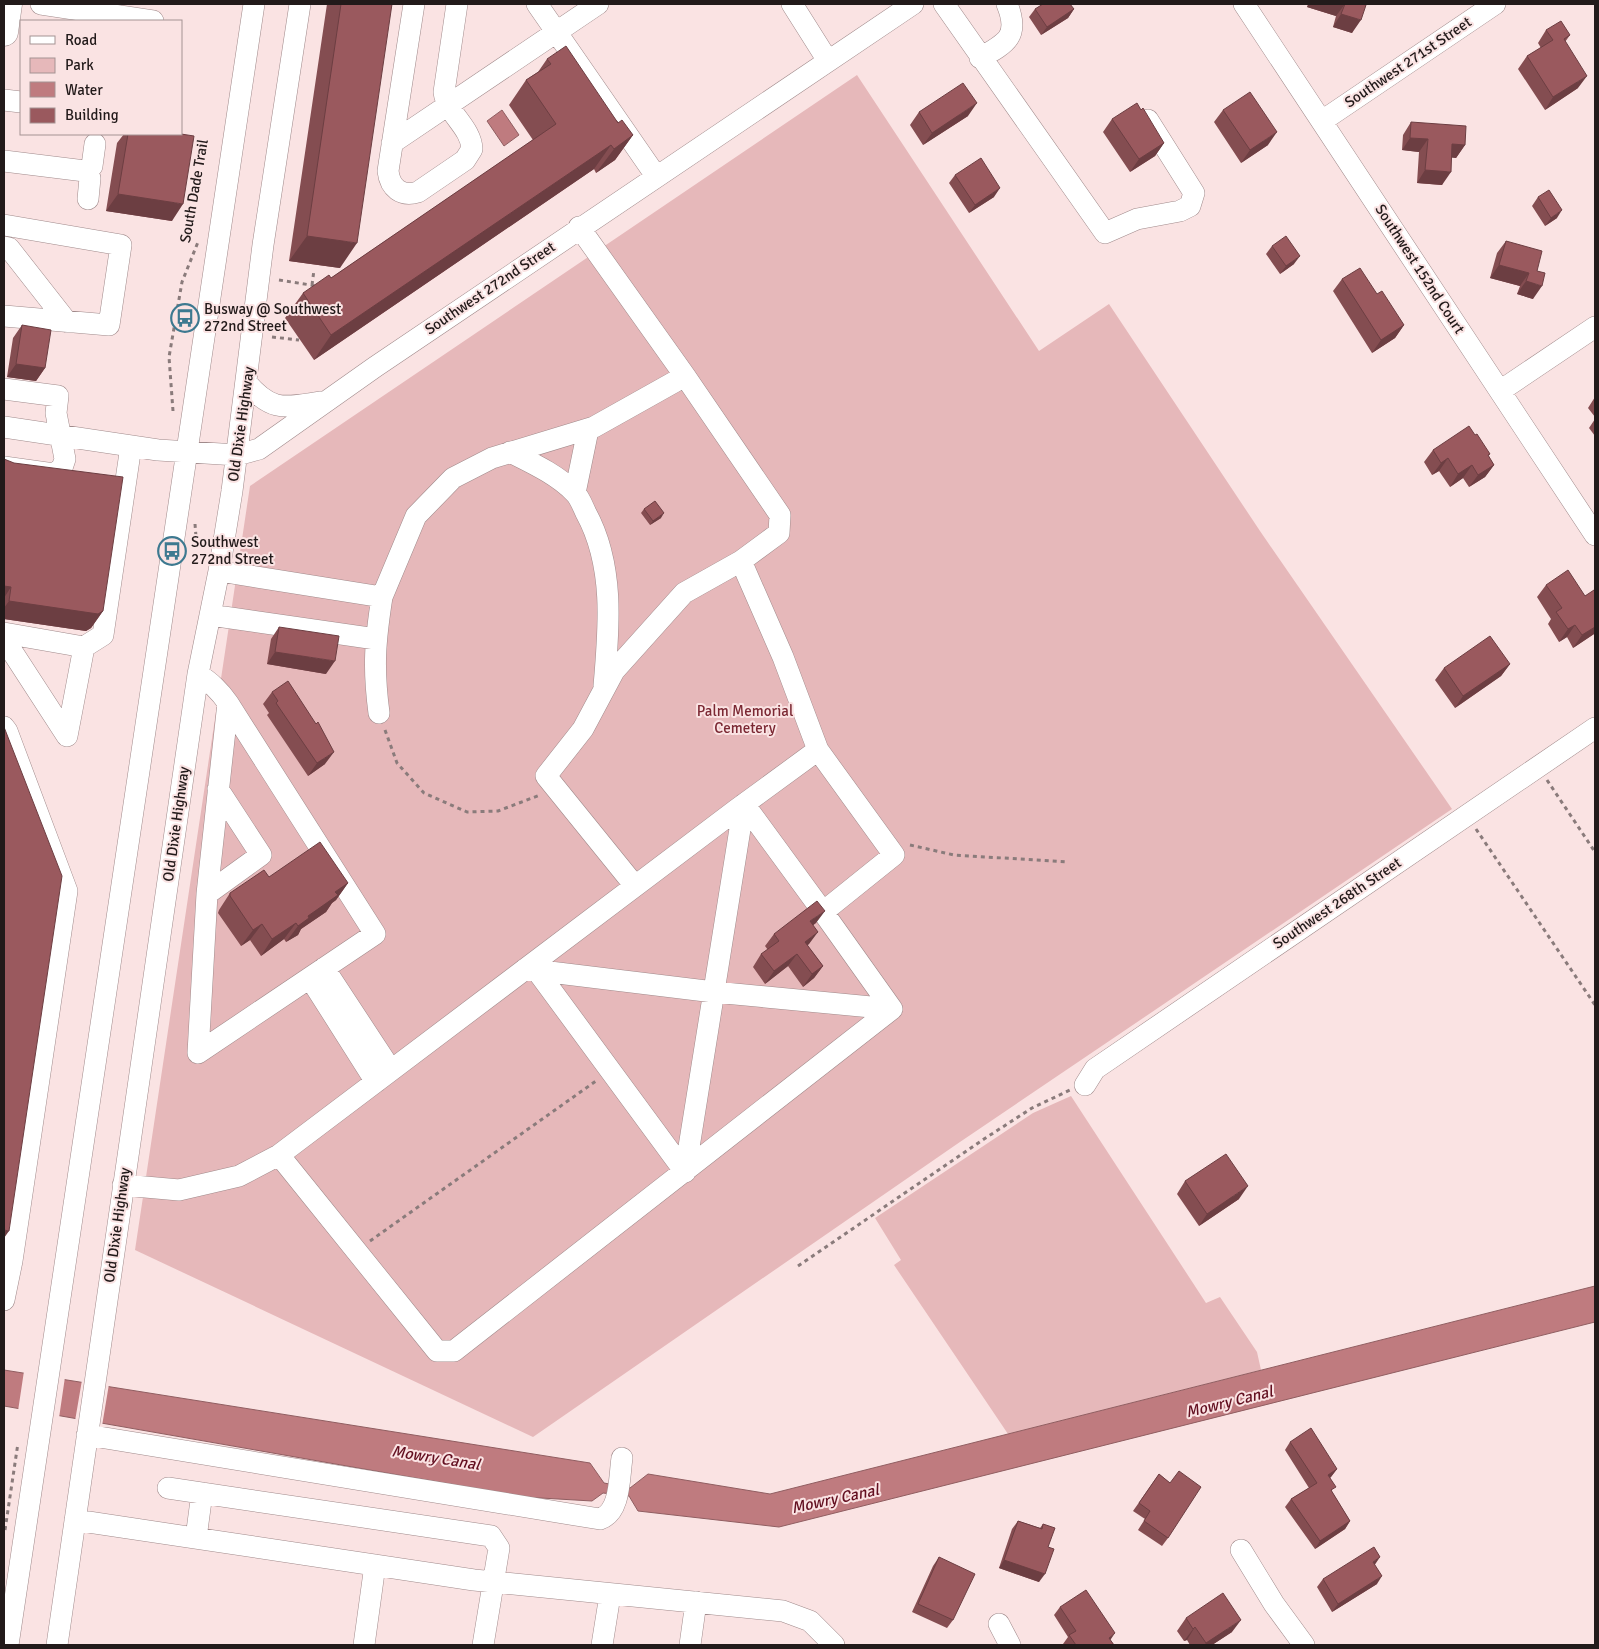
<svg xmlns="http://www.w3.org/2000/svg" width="1599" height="1649" font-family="Signika,sans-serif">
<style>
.green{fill:#e6b8ba}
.water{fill:#bf7b7f;stroke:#905e61}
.pier{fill:#fae3e3}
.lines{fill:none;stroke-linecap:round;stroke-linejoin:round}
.minor-casing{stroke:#a08a8b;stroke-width:22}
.highway-casing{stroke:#a08a8b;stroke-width:29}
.path{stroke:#8a7b7b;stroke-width:3;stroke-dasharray:4 4;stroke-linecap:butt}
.minor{stroke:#fff;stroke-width:21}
.highway{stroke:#fff;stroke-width:28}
.wall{fill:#844d51}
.shaded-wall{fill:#6c3e42}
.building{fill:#9a595e;stroke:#6c3e42}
.labels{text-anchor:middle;stroke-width:4;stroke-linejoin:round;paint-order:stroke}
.street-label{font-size:15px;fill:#221a1a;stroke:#fae3e3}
.poi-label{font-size:15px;fill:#221a1a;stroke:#fae3e3;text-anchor:start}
.park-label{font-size:15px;fill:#7b2833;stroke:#fae3e3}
.water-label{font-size:16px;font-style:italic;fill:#630f20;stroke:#fae3e3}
</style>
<rect width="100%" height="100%" fill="#fae3e3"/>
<path class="green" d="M857 75 1039 351 1109 304 1260 531 1452 809 957 1144 533 1437 135 1250 250 486Z
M1071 1096 1206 1303 1220 1297 1257 1352 1261 1370 1008 1434 894 1265 901 1260 875 1218 1033 1113Z"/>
<path class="water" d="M502 110 519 135 504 146 487 121Z
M1595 1286V1322L779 1527 638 1511 629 1496 603 1493 592 1501 524 1497 4 1406V1370L590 1463 604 1483 630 1488 648 1474 770 1494Z"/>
<path class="pier" d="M24 1371 65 1377 59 1418 18 1411Z
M82 1380 109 1384 102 1426 75 1421Z"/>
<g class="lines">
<defs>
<path id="minor" d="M41 4 153 21
M414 4 388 171C390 188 401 197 418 192L465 160 472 149C471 127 447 114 444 92L457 4
M537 4 656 176
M792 4 828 61
M944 4 1105 233 1137 219 1180 211 1190 206 1194 193 1148 120
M1244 4 1595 535
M980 58C1007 43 1020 36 1007 4
M4 100 21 102
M1322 121 1495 4
M392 143 598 4
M4 161 85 171 92 166 95 144
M85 171 90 178 88 199
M4 225 121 245 109 325 4 316
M4 247 9 248 67 322
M246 382C272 413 285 407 321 402
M4 389 58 396 56 413 65 459 62 468 54 474 4 467
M1500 391 1595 327
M4 427 158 450 237 455 259 449 375 367 913 4
M510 452C532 463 558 475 575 493 580 498 583 507 586 513 615 566 609 629 604 686
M575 493 588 430
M219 571 382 597C375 642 373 668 379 713
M382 597 416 516 453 478 492 458 594 427 685 376
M210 615 376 639
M4 633 84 647
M4 639 67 736 84 647 103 635 131 446
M198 674C211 683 219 690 228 703L375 934 198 1053 207 894 228 703
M4 727 7 731 67 891 12 1261 4 1300
M744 804 823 912
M635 886 546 776 583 729 614 671 684 593 741 561
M207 894 261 855 218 789
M532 964 685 1172
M324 968 391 1070
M525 969 714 992 892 1009
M310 978 376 1082
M1085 1085 1095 1069 1595 728
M279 1155 437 1351H454L892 1009 823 912 894 855 818 750 783 657 741 561 779 533 780 515 685 376 579 227
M685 1172 744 804
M123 1185 179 1190 239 1176 279 1155 736 810 818 750
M87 1435 600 1519C621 1512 619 1477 622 1458
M168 1488 491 1536 499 1548 483 1645
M75 1520 474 1580 783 1611 810 1621 834 1645
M196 1538 202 1493
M1241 1550 1274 1604 1304 1645
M999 1624 1010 1645
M8 1645 254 4
M57 1645 198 674 219 571 232 491 263 245 300 4
M364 1645 375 1565
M602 1645 610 1595
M690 1645 696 1602"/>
<path id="highway" d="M4 32 8 4"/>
</defs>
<use href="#minor" class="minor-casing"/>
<use href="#highway" class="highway-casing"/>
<path class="path" d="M279 280 317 286
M312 285 314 270
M272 337 299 340
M173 411 169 357 182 282 198 242
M195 524 196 537
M385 730 397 763 424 793 467 812 498 811 540 795
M1547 780 1595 852
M1476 829 1595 1005
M910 845 954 855 1068 862
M370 1241 596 1081
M798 1266 984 1139 1032 1108 1070 1090
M5 1530 18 1443"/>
<use href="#minor" class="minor"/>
<use href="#highway" class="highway"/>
</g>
<path class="wall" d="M327 4H392L340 268 289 261Z
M1308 4H1362L1352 33 1333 27 1336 16 1307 7Z
M1035 9H1074L1068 18 1041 35 1029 17Z
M1546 30 1570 35 1565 42 1578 88 1545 110 1518 69 1527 56 1541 48 1538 43Z
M547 59 633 135 615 160 596 173 594 169 314 360 285 318 303 293 331 278 533 140 509 105 526 80 538 72Z
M1223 110 1268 145 1241 163 1214 122Z
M919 112 968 116 923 145 910 125Z
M1112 119 1164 143 1155 156 1130 172 1103 132Z
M1411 122 1465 145 1456 158 1452 157 1442 185 1417 183 1419 152 1402 150 1403 135Z
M124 134H181L172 221 106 211 117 143Z
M955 175 994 197 969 213 949 183Z
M1538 197 1557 218 1545 226 1532 206Z
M1506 241 1537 271 1533 299 1517 294 1520 286 1490 278 1497 253Z
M1272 246 1294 264 1280 274 1266 254Z
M1342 279 1404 325 1395 338 1372 353 1333 291Z
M22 325 45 368 36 381 7 377 13 338Z
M1595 397V417L1588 408Z
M1595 419V436L1589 428Z
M1475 435 1490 454 1488 456 1494 465 1485 477 1469 487 1463 478 1450 487 1439 471 1432 475 1424 462 1433 450Z
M4 459 103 611 91 628 86 631 4 619Z
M644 509 661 518 650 525 641 513Z
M1546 585 1585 596 1595 592V632L1594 634 1573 648 1567 637 1559 642 1548 624 1551 619 1537 597Z
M279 627 326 674 267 664 271 639Z
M1510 664 1501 676 1455 708 1435 680 1444 668Z
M272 692 325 764 308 776 267 715 269 713 263 704Z
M269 877 348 883 336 900 332 903 326 912 301 929 298 935 286 942 284 939 261 956 250 940 241 946 218 913 219 910 230 893Z
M816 923 813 925 809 944 807 945 823 966 814 978 803 987 788 966 765 984 753 967 761 954 768 950 765 946 774 934Z
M1185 1181 1239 1199 1199 1226 1177 1194Z
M1290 1442 1337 1469 1330 1478 1332 1492 1350 1521 1345 1529 1315 1549 1285 1507 1291 1499 1309 1488 1285 1450Z
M1159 1474 1170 1483 1168 1538 1162 1546 1138 1530 1145 1519 1133 1511Z
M1018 1521 1040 1528 1043 1524 1048 1547 1039 1582 999 1568 1012 1529Z
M939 1557 953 1620 947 1628 912 1612 933 1566Z
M1375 1565 1377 1584 1332 1612 1317 1587 1323 1579Z
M1060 1607 1110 1640 1114 1645H1064L1063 1644 1068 1637 1054 1615Z
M1186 1618 1232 1632 1212 1645H1190L1187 1640 1184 1641 1177 1631Z"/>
<path class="shaded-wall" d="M194 4H207L206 5Z
M1309 4H1345L1336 16 1307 7Z
M1074 9 1068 18 1041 35 1047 27Z
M1341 14 1361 20 1352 33 1333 27Z
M1587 76 1578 88 1545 110 1553 97Z
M977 103 968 116 923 145 932 133Z
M1277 132 1268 145 1241 163 1250 150Z
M633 135 615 160 596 173 614 149Z
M1410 138 1428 139 1419 152 1402 150Z
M1164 143 1155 156 1130 172 1139 159Z
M1452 144 1465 145 1456 158 1444 157Z
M611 145 594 169 314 360 331 335Z
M1425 170 1451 172 1442 185 1417 183Z
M1000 188 994 197 969 213 975 205Z
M118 194 183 204 172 221 106 211Z
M1562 210 1557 218 1545 226 1551 218Z
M307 236 357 243 340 268 289 261Z
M1300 256 1294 264 1280 274 1286 266Z
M1499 265 1529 273 1520 286 1490 278Z
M1526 281 1542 286 1533 299 1517 294Z
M1404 325 1395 338 1372 353 1381 340Z
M16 364 45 368 36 381 7 377Z
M1448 458 1439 471 1432 475 1441 463Z
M1472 465 1463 478 1450 487 1458 474Z
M1494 465 1485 477 1469 487 1478 475Z
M664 513 661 518 650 525 653 521Z
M4 586 11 587 4 598Z
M9 601 103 611 91 628 86 631 4 619V608Z
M1575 625 1567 637 1559 642 1568 629Z
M1595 627V632L1594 634 1573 648 1582 635Z
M275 652 335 661 326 674 267 664Z
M1510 664 1501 676 1455 708 1463 696Z
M334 752 325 764 308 776 317 763Z
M348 883 336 900 332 903 326 912 301 929 298 935 286 942 298 926 308 916 335 892Z
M825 911 816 923 801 934 810 921Z
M296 923 284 939 261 956 272 939Z
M262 924 250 940 241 946 253 930Z
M818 932 809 944 796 954 805 942Z
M797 954 788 966 765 984 774 971Z
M823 966 814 978 803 987 812 974Z
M1248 1186 1239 1199 1199 1226 1207 1214Z
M4 1230 9 1231 4 1238Z
M1337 1469 1331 1477 1322 1483 1328 1475Z
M1350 1521 1345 1529 1315 1549 1320 1541Z
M1380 1557 1374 1566 1373 1562Z
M1004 1560 1045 1574 1039 1582 999 1568Z
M1382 1576 1377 1584 1332 1612 1338 1604Z
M1241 1620 1232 1632 1212 1645H1204L1206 1643Z
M1195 1627 1187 1640 1184 1641 1193 1629Z
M1115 1633 1109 1642V1638Z"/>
<path class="building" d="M341 4H392L357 243 307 236Z
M1043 4H1070L1074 9 1047 27 1035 9Z
M1345 4H1362L1366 5 1361 20 1341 14Z
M1561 21 1570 35 1564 39 1587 76 1553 97 1527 56 1553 40 1546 30Z
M566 46 618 123 622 120 633 135 614 149 611 145 331 335 303 293 329 275 331 278 556 124 526 80 551 64 547 59Z
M963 83 977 103 932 133 919 112Z
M1250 92 1277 132 1250 150 1223 110Z
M1137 103 1141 110 1143 108 1164 143 1139 159 1112 119Z
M1411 122 1466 126 1465 145 1452 144 1451 172 1425 170 1428 139 1410 138Z
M128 134H181L194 136 183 204 118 194Z
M981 158 1000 188 975 205 955 175Z
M1549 190 1562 210 1551 218 1538 197Z
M1286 236 1300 256 1286 266 1272 246Z
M1506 241 1542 251 1537 271 1545 273 1542 286 1526 281 1529 273 1499 265Z
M1360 268 1377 294 1382 291 1404 325 1381 340 1342 279Z
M22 325 51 330 45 368 16 364Z
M1469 426 1475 435 1477 434 1490 454 1488 455 1494 465 1478 475 1472 465 1458 474 1448 458 1441 463 1433 450Z
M4 459 14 463 123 477 103 611 98 614 9 601 11 587 4 586Z
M655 501 664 513 653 521 644 509Z
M1568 570 1585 596 1594 590 1595 592V627L1582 635 1575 625 1568 629 1556 612 1562 608 1546 585Z
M279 627 339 636 335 661 275 652Z
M1490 636 1510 664 1463 696 1444 668Z
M288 681 316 724 318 722 334 752 317 763 276 703 278 701 272 692Z
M4 727 62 876 9 1231 4 1230Z
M320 842 348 883 335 892 338 895 308 916 309 918 298 926 296 923 272 939 262 924 253 930 230 896V893L264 870 269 877Z
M817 901 825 911 810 921 818 932 805 942 823 966 812 974 797 954 774 971 761 954 779 941 774 934Z
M1226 1154 1248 1186 1207 1214 1185 1181Z
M1311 1428 1337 1469 1328 1475 1336 1487 1331 1490 1350 1521 1320 1541 1291 1499 1317 1483 1290 1442Z
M1179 1471 1201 1487 1168 1538 1144 1521 1150 1511 1139 1503 1159 1474 1170 1483Z
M1018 1521 1042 1529 1043 1524 1055 1528 1048 1547 1054 1549 1045 1574 1004 1560Z
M1374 1547 1380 1557 1373 1562 1382 1576 1338 1604 1323 1579Z
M939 1557 975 1574 953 1620 918 1604Z
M1086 1590 1115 1633 1109 1638 1114 1645H1076L1069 1635 1076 1631 1060 1607Z
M1223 1593 1241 1620 1206 1643 1195 1627 1193 1629 1186 1618Z"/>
<defs>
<symbol id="bus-ring" viewBox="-11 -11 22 22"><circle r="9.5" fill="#fae3e3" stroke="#3d7990" stroke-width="1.5"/><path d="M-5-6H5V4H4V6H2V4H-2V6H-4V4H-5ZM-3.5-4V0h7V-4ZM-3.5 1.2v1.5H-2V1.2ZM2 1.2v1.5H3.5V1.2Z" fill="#3d7990"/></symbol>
</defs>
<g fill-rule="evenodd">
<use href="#bus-ring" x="169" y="302" width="32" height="32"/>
<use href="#bus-ring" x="156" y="535" width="32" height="32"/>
</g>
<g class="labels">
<g class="street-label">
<text transform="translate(1408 62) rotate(-34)" y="5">Southwest 271st Street</text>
<text transform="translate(194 191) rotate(-80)" y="5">South Dade Trail</text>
<text transform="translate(1420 269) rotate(57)" y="5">Southwest 152nd Court</text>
<text transform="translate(490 288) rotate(-34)" y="5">Southwest 272nd Street</text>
<text transform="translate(241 424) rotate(-82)" y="5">Old Dixie Highway</text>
<text transform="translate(176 824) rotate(-82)" y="5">Old Dixie Highway</text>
<text transform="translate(1337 903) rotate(-34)" y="5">Southwest 268th Street</text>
<text transform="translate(117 1225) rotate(-82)" y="5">Old Dixie Highway</text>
</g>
<g class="poi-label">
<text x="204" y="314">Busway @ Southwest<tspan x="204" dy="17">272nd Street</tspan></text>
<text x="191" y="547">Southwest<tspan x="191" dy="17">272nd Street</tspan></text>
</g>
<g class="park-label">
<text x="745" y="716">Palm Memorial<tspan x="745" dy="17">Cemetery</tspan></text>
</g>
<g class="water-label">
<text transform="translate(1229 1401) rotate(-14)" y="6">Mowry Canal</text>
<text transform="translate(436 1457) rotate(9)" y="6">Mowry Canal</text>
<text transform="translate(835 1498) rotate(-12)" y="6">Mowry Canal</text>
</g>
</g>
<rect width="1599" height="1649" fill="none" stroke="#221a1a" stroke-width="10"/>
<rect x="20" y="20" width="162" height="115" fill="#fae3e3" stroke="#a49393"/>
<rect x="30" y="36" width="25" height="8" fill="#ffffff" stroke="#a49393"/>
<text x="65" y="45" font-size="15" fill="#221a1a">Road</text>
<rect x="30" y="58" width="25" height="15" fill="#e6b8ba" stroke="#a49393"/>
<text x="65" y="70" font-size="15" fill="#221a1a">Park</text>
<rect x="30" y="82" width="25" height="15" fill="#bf7b7f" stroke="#a49393"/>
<text x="65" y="95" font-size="15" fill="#221a1a">Water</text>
<rect x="30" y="108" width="25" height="15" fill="#9a595e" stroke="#a49393"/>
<text x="65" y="120" font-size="15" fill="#221a1a">Building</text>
</svg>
